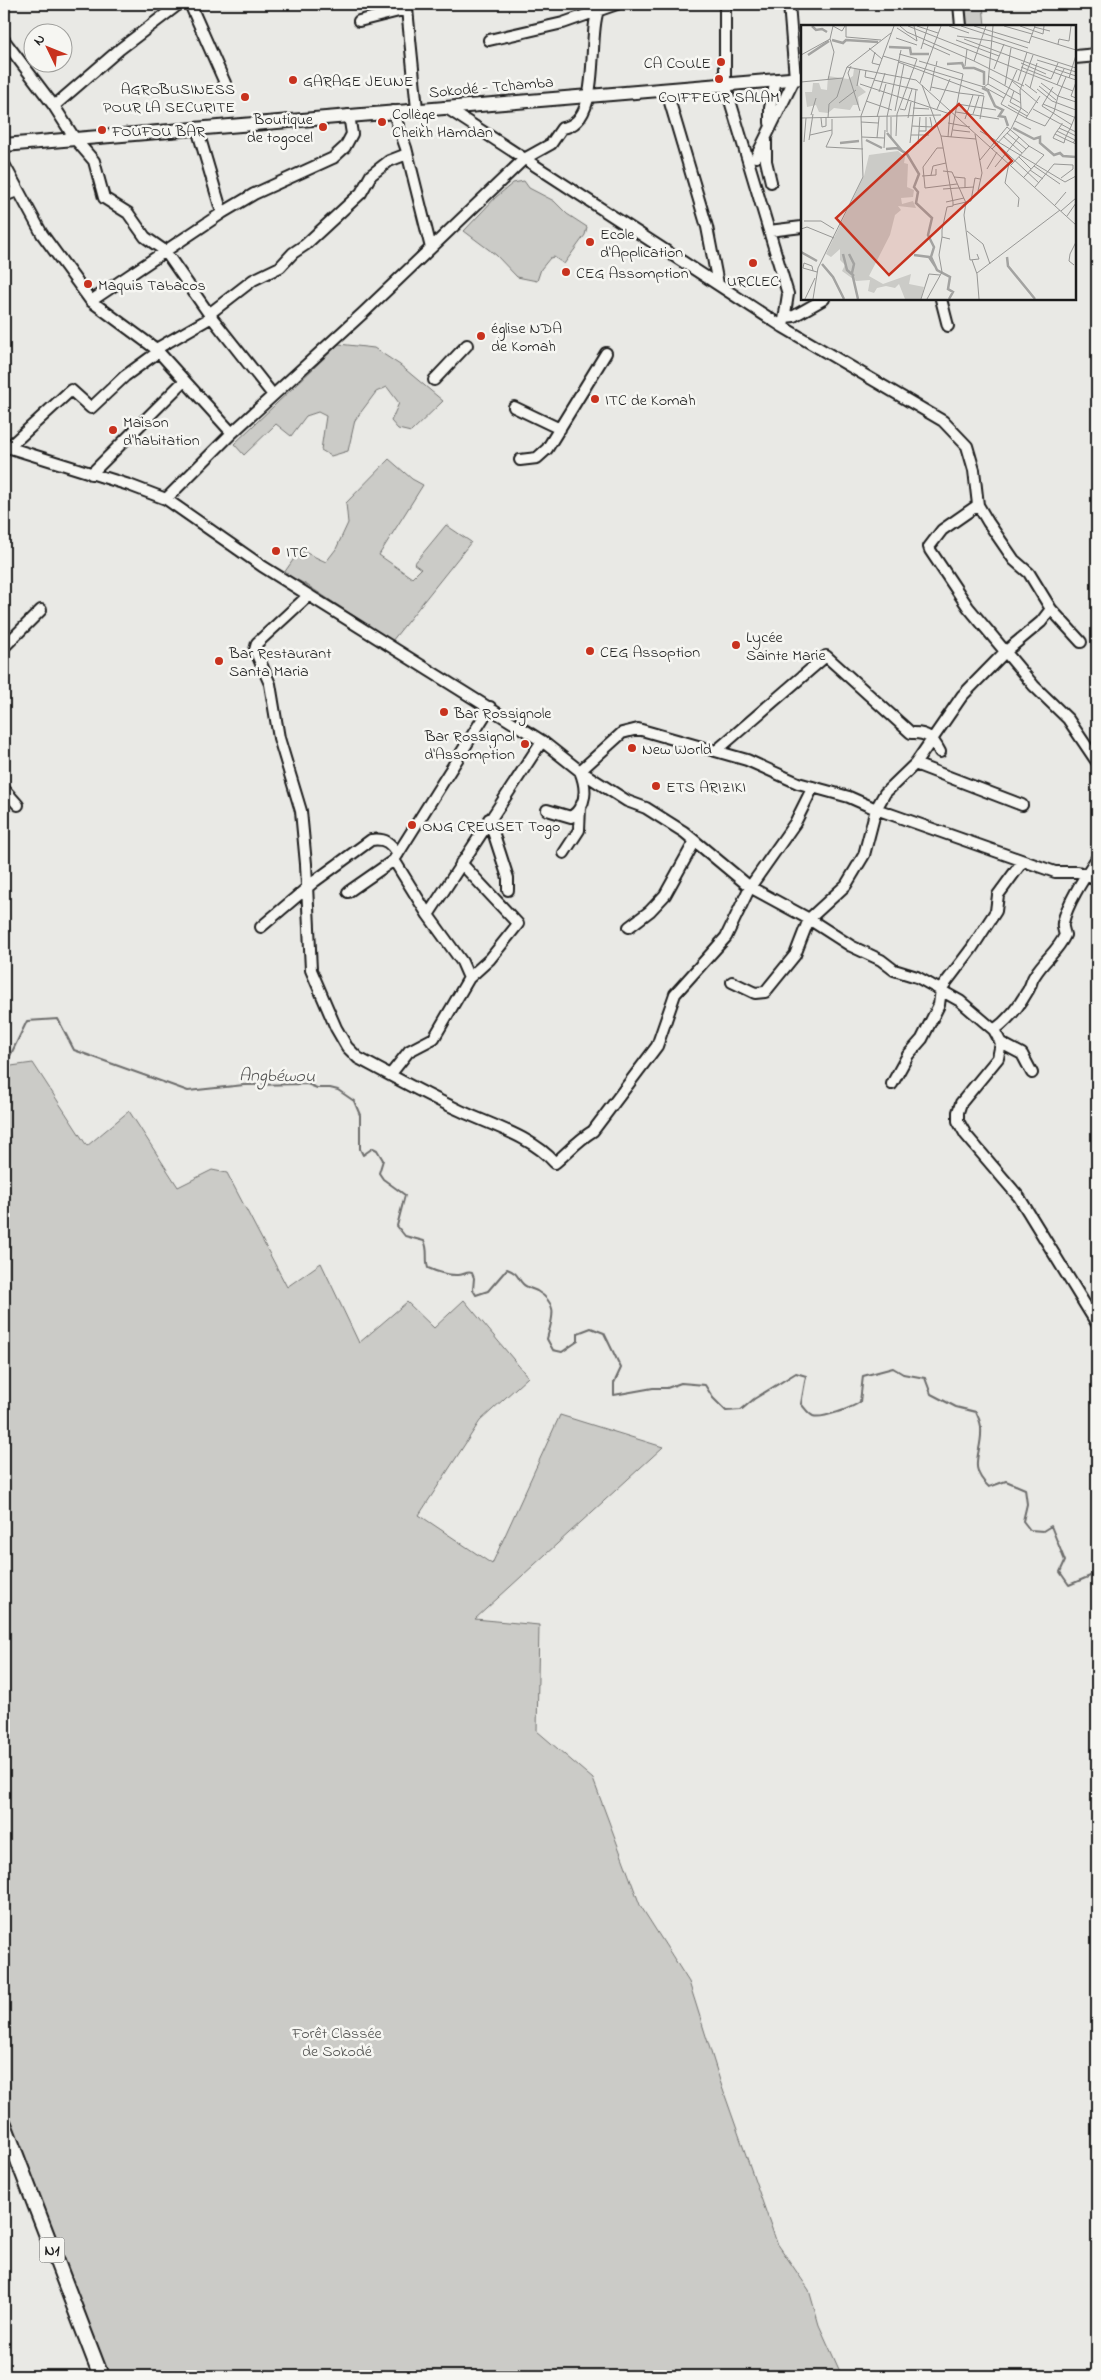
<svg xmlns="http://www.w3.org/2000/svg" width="1101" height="2380" font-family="'Indie Flower',sans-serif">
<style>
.green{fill:#cbcbc7;stroke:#747472}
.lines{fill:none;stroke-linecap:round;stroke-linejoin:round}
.stream{stroke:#6d6d6c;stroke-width:2}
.minor-casing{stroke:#1c1c1c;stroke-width:14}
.major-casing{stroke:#1c1c1c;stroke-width:16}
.highway-casing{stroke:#1c1c1c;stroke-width:18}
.minor{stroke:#f6f6f2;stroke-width:10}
.major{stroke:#f6f6f2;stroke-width:12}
.highway{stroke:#f6f6f2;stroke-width:14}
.poi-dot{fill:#c8321e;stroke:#f6f6f2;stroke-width:2}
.labels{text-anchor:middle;stroke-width:5;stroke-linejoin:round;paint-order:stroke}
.shield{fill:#f6f6f2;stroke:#5d5d5c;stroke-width:1}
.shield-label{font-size:15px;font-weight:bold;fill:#1c1c1c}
.poi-label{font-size:16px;fill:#1c1c1c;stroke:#f6f6f2;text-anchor:start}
.street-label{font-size:16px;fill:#1c1c1c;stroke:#f6f6f2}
.park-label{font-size:16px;fill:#51514f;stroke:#f6f6f2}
.water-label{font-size:18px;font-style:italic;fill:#525251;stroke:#f6f6f2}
.inset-river{fill:none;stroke:#a3a3a1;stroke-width:2.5}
.inset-road{fill:none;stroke:#979795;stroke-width:1}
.view{fill:#c8321e;fill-opacity:0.15;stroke:#c8321e;stroke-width:2.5}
.inset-edge{fill:none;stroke:#1c1c1c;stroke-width:2.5}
</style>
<rect width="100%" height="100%" fill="#e9e9e5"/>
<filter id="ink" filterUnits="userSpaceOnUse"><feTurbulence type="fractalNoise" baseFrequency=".02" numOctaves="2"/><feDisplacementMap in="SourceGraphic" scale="10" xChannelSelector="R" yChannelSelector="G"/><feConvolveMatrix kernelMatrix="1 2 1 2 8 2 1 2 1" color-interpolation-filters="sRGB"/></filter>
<g filter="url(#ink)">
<path class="green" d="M983 5 985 26H964L962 7Z
M524 181 529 188 554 201 567 214 587 227 585 235 564 264 554 257 550 258 541 269 537 281 517 277 496 255 464 231 496 197 513 183Z
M339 344 374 348 400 365 443 401 411 432 398 429 391 421 399 403 387 387 376 392 355 420 348 451 331 456 321 450 326 416 318 412 306 416 291 436 276 424 244 455 234 444Z
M389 459 412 479 423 485 379 555 412 578 421 569 414 564 446 525 471 542 392 641 307 585 284 573 300 550 326 562 336 549 348 523 346 503Z
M33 1063 87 1146 129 1111 178 1187 212 1170 227 1173 287 1287 321 1263 359 1343 407 1302 434 1328 464 1300 528 1377 480 1421 419 1515 492 1564 560 1415 663 1447 475 1619 539 1625 537 1731 593 1779 640 1905 689 1982 722 2087 777 2243 809 2290 819 2325 842 2376H108L4 2102V1067Z"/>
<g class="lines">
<path class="stream" d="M4 1057 9 1058 27 1021 58 1019 74 1050 188 1091 244 1085 307 1084 317 1088H330L338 1090 354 1101 360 1115V1149L363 1155 373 1148 377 1150 383 1160 379 1173 383 1179 405 1195 397 1226 405 1236 424 1241C429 1249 425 1259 428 1268 437 1272 446 1275 456 1275 463 1276 466 1271 472 1273L474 1278 473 1290 476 1295 488 1291 507 1269C520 1274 516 1277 523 1284 527 1288 533 1289 537 1291 560 1305 552 1318 547 1339L553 1350 562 1352 578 1341V1333L591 1328 604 1333 621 1368 614 1383V1395L653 1388H667L681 1383 705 1385 713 1398 726 1411 741 1410 754 1399 796 1373 806 1376 801 1404C805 1408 808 1414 813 1416 822 1419 852 1408 860 1402L863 1376 893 1368 903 1374 925 1378 931 1394 956 1407 976 1412C978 1417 981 1422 981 1428 983 1453 966 1466 989 1487L1006 1481 1025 1489 1027 1504 1023 1521 1030 1530 1043 1531 1051 1526 1065 1561 1060 1572 1069 1585 1095 1574 1097 1577
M1097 1582 1093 1592H1097"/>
<defs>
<path id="minor" d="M190 4 225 83
M725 4V84L788 294 783 327
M959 4 961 26
M359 21 407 9 417 109
M4 40 54 106 75 139 94 161 104 198 128 213 145 237 165 251 209 314 273 395
M489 40 563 23 617 4
M666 89 707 227 718 284
M54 106 120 49 179 4
M445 107 783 327 943 421 967 446 974 470 978 505 988 522 1014 560 1029 573 1051 609 1081 642
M393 111 406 148 431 248
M770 123V108L776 80
M199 135 222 213
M766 140V161L771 182
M756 157 795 78 789 4
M4 164 42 234 91 301 156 349 232 433
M4 196 17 191
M769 231 802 227
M941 299 948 326
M91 301 222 213 254 194 333 158 345 147 352 134 349 115
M209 314 253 280 280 267 293 253 305 245 361 193 371 175 389 161 407 154
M785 317 794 316 824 299
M156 349 212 317
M434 380 467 345
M514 407 560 429
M4 446 129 485 166 499 262 566 542 741 580 771 627 801 646 808 684 832 750 887 809 919 851 946 881 960 894 970 917 977 960 1001 994 1030 1001 1043 998 1058 961 1103 958 1112V1121L966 1135 1019 1197 1097 1324
M9 447 71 390 91 408 125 376 158 352
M520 460 537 458 547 449 606 353
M91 474 184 381
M166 499 232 433 362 314 524 159 551 144 562 128C603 124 587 37 598 11
M978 505 942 530 929 547 930 550 968 607 1034 686 1068 719 1097 762
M309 595 257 643 255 650 270 684 279 738 301 811 306 864 311 970 336 1028 347 1047 358 1058C392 1076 426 1095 461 1111 491 1125 533 1137 555 1163 568 1152 578 1140 593 1131L657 1046 675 994 726 937 750 887 795 823 813 787
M4 647 41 610
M716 751 826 656 911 733C927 732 933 738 940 752
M915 764 1022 805
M4 789 18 805
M547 810 571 817C587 806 587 788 580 771L622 733 638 729 747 760 798 783 849 797 876 809 1055 872H1078L1097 880
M489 819 508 878V890
M564 853 579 830 580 807
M348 892 394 860
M428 915 542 741
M261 927 315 881 371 840C386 838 390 843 398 854
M629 927 650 911 665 895 695 841
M469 978 462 962 428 915 394 860 490 707
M732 982 755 993 765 992 795 955 809 919 846 885 864 855 876 809 885 793 915 764 962 696 1005 652 1041 622 1051 609
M994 1030C1007 1021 1019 1006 1027 992 1031 987 1031 980 1035 975 1044 960 1058 951 1065 935 1064 931 1062 927 1063 923 1067 903 1086 875 1097 858
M1001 1043 1022 1054 1032 1073
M390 1075 409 1051 434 1038 469 978 490 959 518 924 461 863
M892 1084 908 1055 922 1039 939 1005 941 989 972 948 996 911 998 895 1023 861"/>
<path id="major" d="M1075 57 1097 55
M4 145 802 78"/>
<path id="highway" d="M4 2124 101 2376"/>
</defs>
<use href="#minor" class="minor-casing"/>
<use href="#major" class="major-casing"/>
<use href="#highway" class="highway-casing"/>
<use href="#minor" class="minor"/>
<use href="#major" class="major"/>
<use href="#highway" class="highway"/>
</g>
</g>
<g class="poi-dot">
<circle cx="721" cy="62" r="5"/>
<circle cx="719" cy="79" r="5"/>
<circle cx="293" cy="80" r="5"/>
<circle cx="245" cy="97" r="5"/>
<circle cx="382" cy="122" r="5"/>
<circle cx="323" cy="127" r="5"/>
<circle cx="102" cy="130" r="5"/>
<circle cx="590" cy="242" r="5"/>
<circle cx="753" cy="263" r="5"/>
<circle cx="566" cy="272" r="5"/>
<circle cx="88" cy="284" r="5"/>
<circle cx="481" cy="336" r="5"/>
<circle cx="595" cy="399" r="5"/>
<circle cx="113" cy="430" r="5"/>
<circle cx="276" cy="551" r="5"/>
<circle cx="736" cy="645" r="5"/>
<circle cx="590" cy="651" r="5"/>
<circle cx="219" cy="661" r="5"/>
<circle cx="444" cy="712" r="5"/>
<circle cx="525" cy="744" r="5"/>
<circle cx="632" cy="748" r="5"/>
<circle cx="656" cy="786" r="5"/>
<circle cx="412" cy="825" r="5"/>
</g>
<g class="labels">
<rect class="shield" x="39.5" y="2237.5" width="25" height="25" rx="4"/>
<g class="shield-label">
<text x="52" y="2255">N1</text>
</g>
<g class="poi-label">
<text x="711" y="68" text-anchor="end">CA COULE</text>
<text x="303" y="86">GARAGE JEUNE</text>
<text x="235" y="94" text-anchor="end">AGROBUSINESS<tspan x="235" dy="18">POUR LA SECURITE</tspan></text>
<text x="719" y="102" text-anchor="middle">COIFFEUR SALAM</text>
<text x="392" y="119">Collège<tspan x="392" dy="18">Cheikh Hamdan</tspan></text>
<text x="313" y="124" text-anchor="end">Boutique<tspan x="313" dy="18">de togocel</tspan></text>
<text x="112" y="136">FOUFOU BAR</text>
<text x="600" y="239">Ecole<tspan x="600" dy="18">d'Application</tspan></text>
<text x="576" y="278">CEG Assomption</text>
<text x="753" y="286" text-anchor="middle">URCLEC</text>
<text x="98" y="290">Maquis Tabacos</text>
<text x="491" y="333">église NDA<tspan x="491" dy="18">de Komah</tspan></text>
<text x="605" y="405">ITC de Komah</text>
<text x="123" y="427">Maison<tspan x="123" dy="18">d'habitation</tspan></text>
<text x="286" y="557">ITC</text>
<text x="746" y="642">Lycée<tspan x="746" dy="18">Sainte Marie</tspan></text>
<text x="600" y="657">CEG Assoption</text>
<text x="229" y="658">Bar Restaurant<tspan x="229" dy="18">Santa Maria</tspan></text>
<text x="454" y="718">Bar Rossignole</text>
<text x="515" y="741" text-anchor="end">Bar Rossignol<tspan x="515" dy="18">d'Assomption</tspan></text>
<text x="642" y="754">New World</text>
<text x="666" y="792">ETS ARIZIKI</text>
<text x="422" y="831">ONG CREUSET Togo</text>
</g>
<g class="street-label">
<text transform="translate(491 86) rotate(-5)" y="6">Sokodé - Tchamba</text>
</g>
<g class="park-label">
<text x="337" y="2038">Forêt Classée<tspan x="337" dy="18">de Sokodé</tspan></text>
</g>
<g class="water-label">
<text transform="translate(277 1075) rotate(1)" y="6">Angbéwou</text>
</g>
</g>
<g transform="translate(801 25)">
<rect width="275" height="275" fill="#e9e9e5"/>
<path d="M53 44H58L57 60 65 67 57 72 58 80H52L49 85 33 83 27 88 18 87 15 80 6 82 4 67H11L12 58H18L20 64 26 65 27 51 47 54 52 51ZM97 126 104 132 103 138 107 139 106 162 113 165 112 172 100 173 101 179 112 176 115 183 97 181 100 185 94 190 89 210 68 251 82 259 110 249 108 259 123 262 120 274H104L98 259 94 263 85 261 76 263 73 268 67 266 69 255 55 256 41 246 44 240 39 235V224L30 232 25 229 63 151 68 130Z" fill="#cbcbc7"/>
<path class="inset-river" d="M11 1 15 5 21 4 26 7M31 15 42 18 45 15 77 17M88 22 109 23 110 29H128M7 30 28 16M146 39 161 38 163 43H173L183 47V60M181 63 187 66 194 81 202 85 198 91 204 92 207 101M212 103 233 114 239 112V118L253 130 259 128 262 131 275 132M86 108 102 127M65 115 81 123M39 118 58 116M85 124 96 123 106 129 118 149 113 162 117 167 115 178 131 193 127 210 133 222 130 232 136 245 149 252 147 264 152 267 148 274M0 227 16 236M42 229 46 245 53 251M48 229 53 239 51 248 57 274M113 230 128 232 134 241M206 232 207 241 234 274M21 239 32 252 43 274"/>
<path class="inset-road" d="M32 1 41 6 44 1M45 1V12L80 15M99 1 106 7 173 36M107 1 272 66M116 1 137 8M148 1 168 8M160 1 227 23M173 1 229 18M185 1 173 36 223 61M203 1 231 9M219 1 242 9 243 1M233 2 249 6M96 3 116 16 113 1M156 11 191 16 275 43M230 11 275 25M95 13 116 20M163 14 260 50 263 44M155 15 198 31M122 18 149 30M228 18 234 1M257 19 258 14 268 16 270 1M68 23 81 34M120 24 127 1M74 27 71 38 79 40M0 30 29 14 32 1M82 31 183 62 187 59M236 35 275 47M118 36 135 41 136 36M97 37 183 69M220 38 245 49M50 41 47 48 59 86M164 41 166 24M46 42 90 8M220 42 250 54 257 38M193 44 203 19M254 44 275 51M65 45 64 52 74 54M187 51 208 63 216 45M265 52 257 71 275 77M268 53 275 30M27 55 33 27 29 14M73 55 117 65M211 56 237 78M217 56 226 27M0 57 42 53 46 42 115 55 275 200M275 57 270 71 275 73M119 58 140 1M59 59 149 89M187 59 192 1M187 59 220 78M224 59 236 68M121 60 140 111 152 177V181L146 182 141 205V212L149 214M204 60 210 23M256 60 260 50 275 55M56 61 59 44M238 61 255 75M130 62 134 42M183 62 203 73M252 62 241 81 271 100M229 63 236 38M236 64 251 76 275 85M129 66 130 62 158 68 162 49 135 41M78 67 84 48M220 70 208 63 200 79 225 93 239 71M65 76 91 85M38 78 55 65M156 79 195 85M242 79 275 93M207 80 226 91M112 83 128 84M99 84 104 85 111 64M136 84 149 54M232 84 269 104 267 107 275 111M94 86 103 39M155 87 198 94M227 88 220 83 219 65 232 30M172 89 178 71M275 89 269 104 275 107M10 90 15 73M76 92 85 59M90 92V113M0 93 140 90M20 93 21 102 25 101V93M27 93 28 79 36 72 42 53M107 93 110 77M225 93 244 101 253 87 257 71 240 58M31 94V109L25 122 62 124M164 94 172 70M214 96 230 104M60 97 77 98M147 98 169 102M111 101 131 102 129 92M258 103 267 107 264 114 275 119M152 105 169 107M118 106H125V92M179 106 264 157 275 151M256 106 274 115 272 118M86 107V92L100 25M206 108 225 124M174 109 181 148 177 166M254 109 264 114 263 118 252 113 254 109 256 106 261 99V98M9 110 31 105M110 110H128M95 111 96 89 116 34 98 29M140 111 175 114M202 111 221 128M61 112 83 113M147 112 149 87M150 112 158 68 183 71 179 94M76 113 78 92M8 115 12 89M3 117 5 93M109 118 115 65M117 119 119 92M196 119 238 158M83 123 84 105M142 123H136L122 142 124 163 156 159M191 124 210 104 220 83 209 77 213 66M218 132 230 144M179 135 206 102 218 112 194 142M208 138 204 158 218 173 217 182M210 140 228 121 218 112M233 141 259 159M186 144 196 127M229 145 242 154M142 146 151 147 165 178 163 190 169 235 178 234 176 229M130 150 132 141 145 138M121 151 135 150V144M153 152 164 153V163M223 152 243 130 228 121M234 162 253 139 272 140V144L260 153M142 164 173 162M145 177 163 173M152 180 170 176 174 153 179 154M254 180 265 167M260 186 275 173M266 191 275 178M3 196H20L33 204M0 204 6 202 33 213M166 206 182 219 189 239M171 235 176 249 178 274M273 240 268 236 269 229 275 217M12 246 11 241 3 238 2 243 16 247M176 248 259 185M4 274 14 253M12 274 17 243 62 152 60 91 93 1M120 274 128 249 139 250M126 274 141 247 138 230 141 212"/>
<path class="view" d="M158 79 211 136 88 250 35 193Z"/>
<rect width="275" height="275" class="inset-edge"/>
</g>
<rect width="1101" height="2380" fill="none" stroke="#f6f6f2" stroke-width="20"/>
<rect x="10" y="10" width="1081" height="2360" fill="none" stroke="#1c1c1c" stroke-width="2" filter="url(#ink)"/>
<g transform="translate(48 48) rotate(313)"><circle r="24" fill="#f6f6f2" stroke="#9f9f9c"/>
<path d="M0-4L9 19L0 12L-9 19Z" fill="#c8321e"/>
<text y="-8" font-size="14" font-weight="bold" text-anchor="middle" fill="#1c1c1c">N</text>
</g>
</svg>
